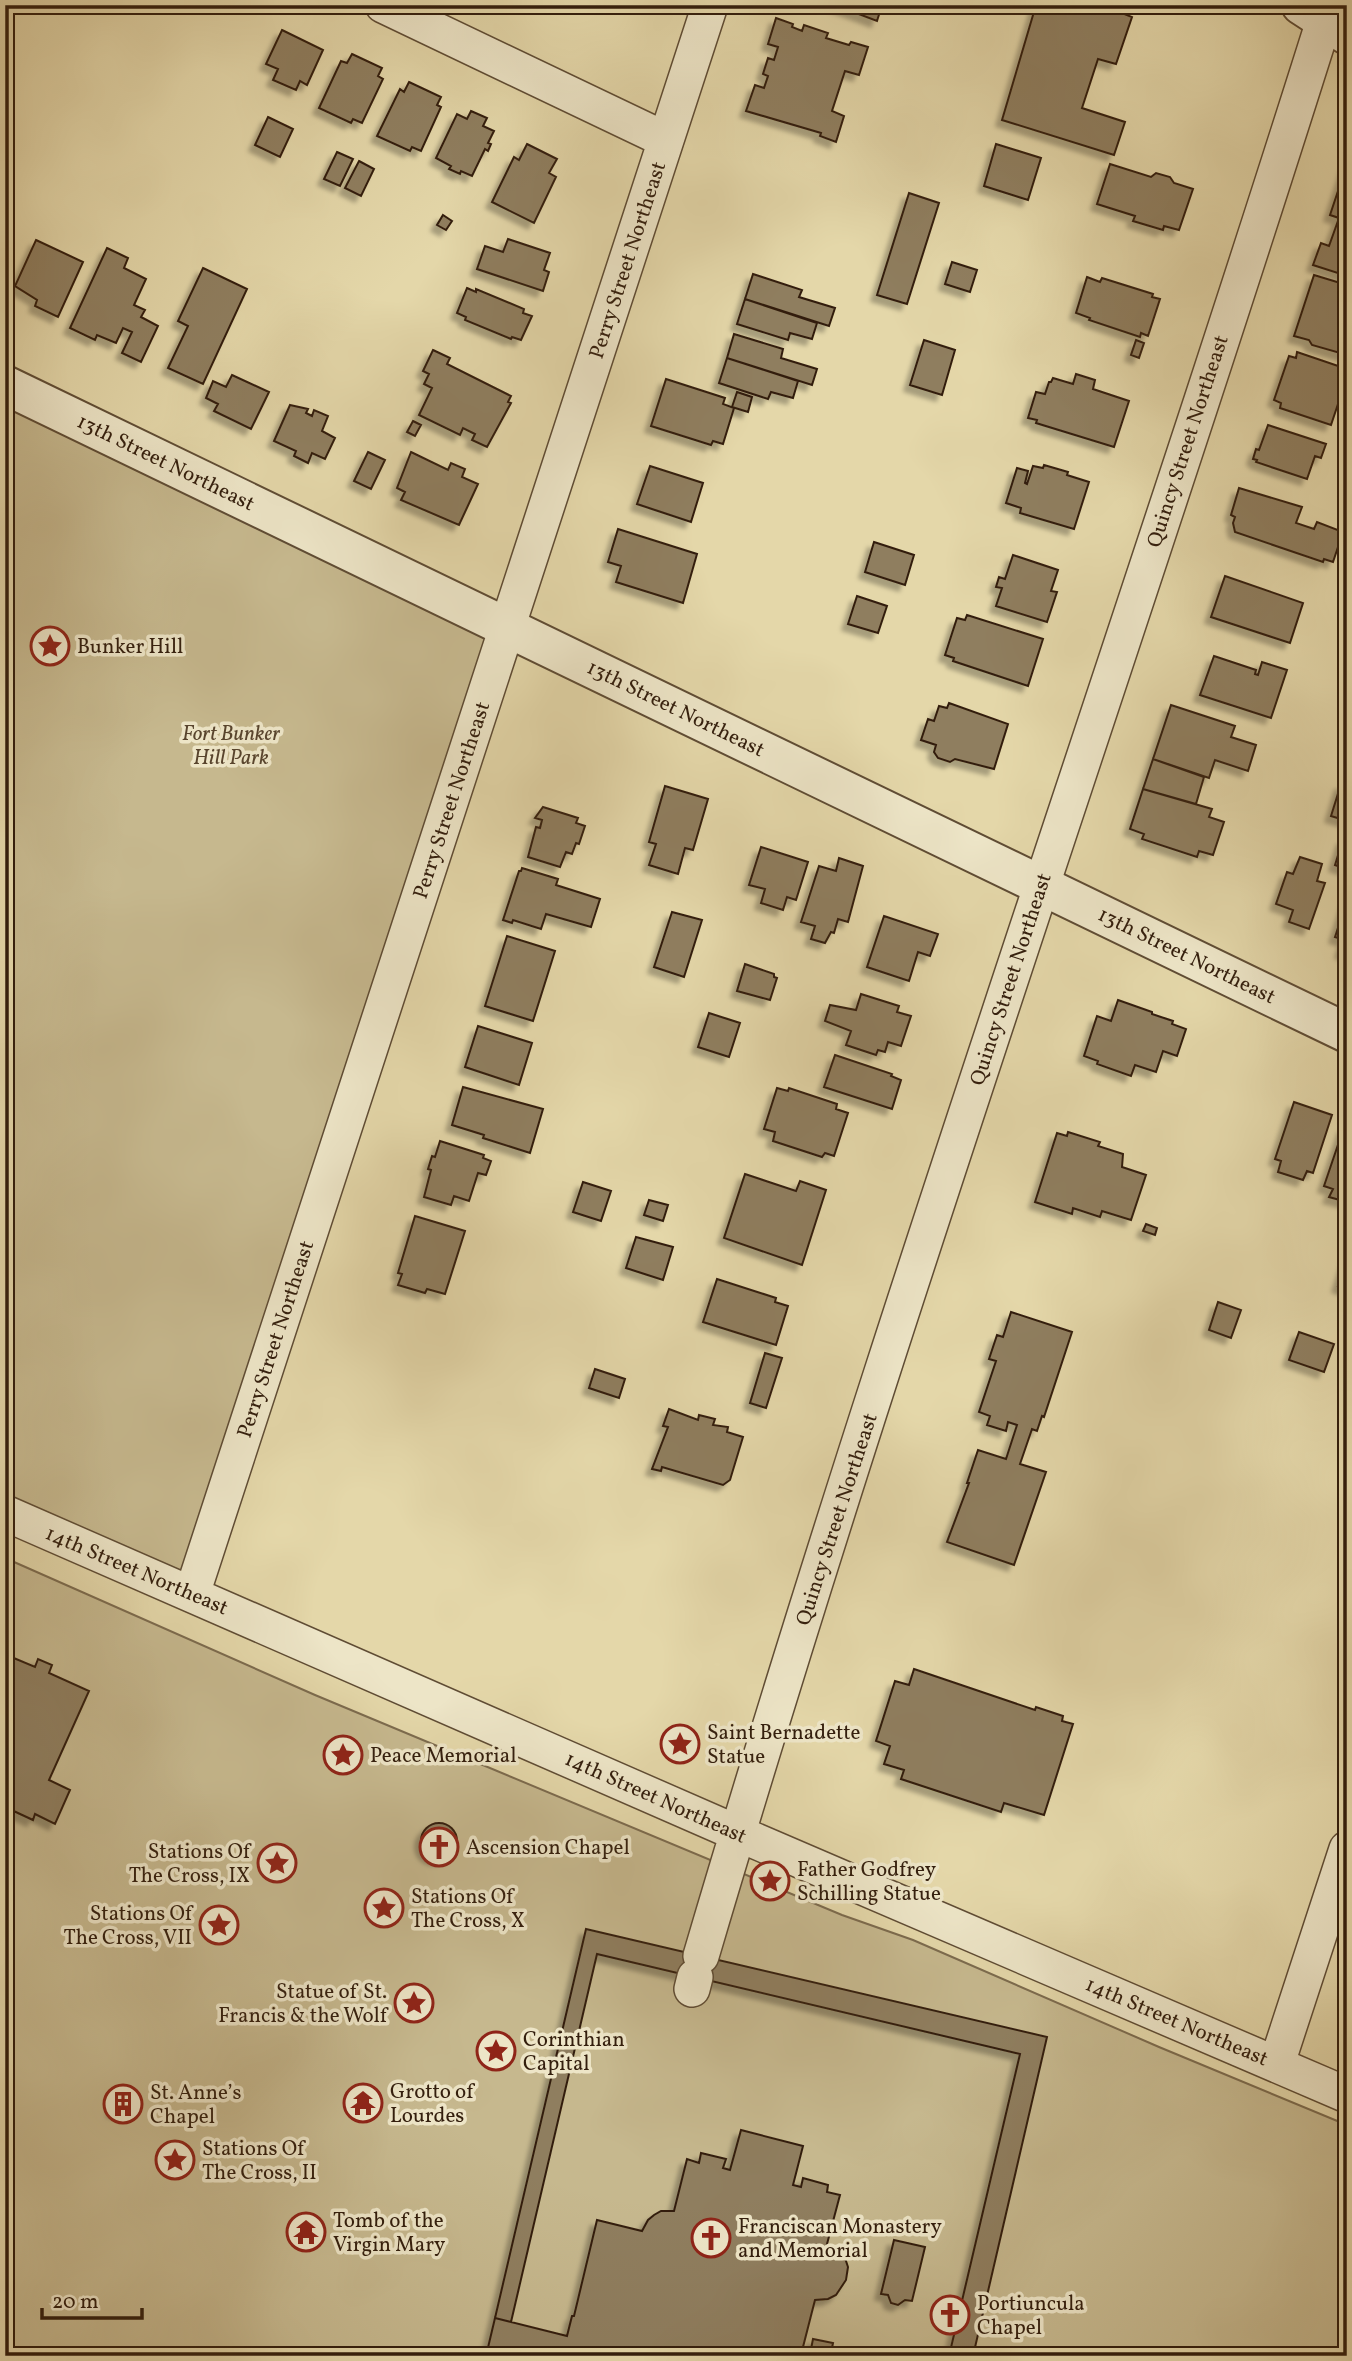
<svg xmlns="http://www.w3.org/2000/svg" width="1352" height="2361" font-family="Vollkorn,serif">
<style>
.green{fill:#c6b88e;stroke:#7c6b4e;stroke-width:2}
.building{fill:#8f7e5e;stroke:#331e0d;stroke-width:2;filter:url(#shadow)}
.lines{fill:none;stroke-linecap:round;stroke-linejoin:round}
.minor-casing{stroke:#5f4c34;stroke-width:38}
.tertiary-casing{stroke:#5f4c34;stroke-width:42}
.minor{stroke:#ede5c7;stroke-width:35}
.tertiary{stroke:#ede5c7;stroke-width:38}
.labels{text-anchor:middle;stroke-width:7;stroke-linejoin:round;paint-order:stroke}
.street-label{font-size:21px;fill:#331e0d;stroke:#ede5c7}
.poi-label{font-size:21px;fill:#331e0d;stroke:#ede5c7;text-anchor:start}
.park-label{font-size:21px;font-style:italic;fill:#58442d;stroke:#ede5c7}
</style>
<defs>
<filter id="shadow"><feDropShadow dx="-6" dy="6" stdDeviation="2" flood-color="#0004"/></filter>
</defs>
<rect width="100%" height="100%" fill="#e4d7a9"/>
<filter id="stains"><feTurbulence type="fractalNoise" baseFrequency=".00286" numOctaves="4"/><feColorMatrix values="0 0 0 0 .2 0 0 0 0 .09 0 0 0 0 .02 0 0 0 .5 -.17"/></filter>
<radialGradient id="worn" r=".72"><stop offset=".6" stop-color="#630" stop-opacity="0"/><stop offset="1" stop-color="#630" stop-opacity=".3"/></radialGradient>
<path class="green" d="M5 386 507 627 192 1594 5 1513Z
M5 1558 315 1695 842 1915 913 1940 1159 2047 1347 2125V2356H5Z"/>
<path class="building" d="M835 5H882L877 21Z
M1036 5H1116L1114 10 1132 17 1116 64 1098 59 1082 108 1125 122 1114 155 1002 120Z
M776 18 793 24 792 27 802 31 804 25 828 33 826 38 849 45 851 42 868 47 859 75 845 71 832 111 844 116 836 142 820 136 821 133 746 111 755 85 764 88 768 76 763 74 768 58 774 60 778 47 768 44Z
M282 30 323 50 307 85 300 81 296 90 273 80 278 69 266 64Z
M352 54 382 68 378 76 383 79 362 123 353 119 351 123 319 108 341 61 347 63Z
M409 82 441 97 437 105 441 107 421 151 412 147 410 151 377 136 400 89 404 92Z
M471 111 487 118 483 126 494 131 488 143 491 144 488 151 485 149 472 176 461 171 460 174 449 169 451 166 436 158 457 114 467 119Z
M268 117 293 129 280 157 255 145Z
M527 144 557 159 549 173 556 177 534 223 492 202 514 157 519 160Z
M996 144 1041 158 1028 200 984 186Z
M337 152 353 159 340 186 324 179Z
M359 161 374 169 361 196 345 188Z
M1110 164 1151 177 1156 173 1170 177 1174 183 1193 189 1179 230 1164 226 1163 230 1133 221 1135 216 1097 204Z
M1347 164V276L1313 265 1321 243 1329 246 1339 218 1330 215Z
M909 193 939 203 907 304 877 295Z
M443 215 452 221 446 230 437 225Z
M508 239 550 253 544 270 549 272 543 291 477 269 485 246 503 252Z
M36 240 83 262 58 317 35 306 37 300 15 286Z
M107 248 128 258 124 268 146 279 134 305 145 310 141 317 158 326 141 362 122 353 132 332 123 328 116 343 97 335 95 340 70 328Z
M952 262 977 270 970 292 945 284Z
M203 268 247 289 203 384 168 368 188 326 178 321Z
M753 274 802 290 799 297 835 308 829 326 745 299Z
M1314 275 1347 285V355L1312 345 1309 340 1294 336Z
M1087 277 1100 282 1102 278 1153 294 1152 297 1160 299 1148 336 1141 333 1140 337 1089 320 1090 318 1076 313Z
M467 288 476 292V289L524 309 523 313 532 316 521 340 512 337 511 339 465 320 466 317 457 313Z
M745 299 817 323 812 339 790 333 788 340 737 324Z
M734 334 783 349 781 358 817 369 812 385 727 358Z
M924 340 955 350 942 395 910 385Z
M1136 340 1144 343 1139 358 1131 355Z
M433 350 450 358 447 364 511 396 508 402 511 403 487 447 472 440 475 434 463 428 460 435 419 415 432 388 424 384 429 374 423 371Z
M1297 352 1347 369V394L1346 397 1341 395 1331 425 1280 408 1281 403 1274 400 1289 356 1296 358Z
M727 358 798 381 793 398 771 392 768 399 719 383Z
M1076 374 1095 380 1093 389 1129 401 1114 447 1036 423 1037 420 1028 418 1036 392 1045 394 1049 382H1051L1053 378 1073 384Z
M232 375 269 392 251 429 214 411 218 404 206 398 213 381 226 387Z
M666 379 725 398 723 404 734 408 723 444 713 441 711 445 651 426Z
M737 392 752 397 748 412 732 407Z
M290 405 308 409 306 413 312 416 314 410 328 416 322 431 335 438 325 459 312 453 308 463 294 456 296 451 274 441Z
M413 421 421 425 415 436 407 432Z
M1268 425 1326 444 1321 458 1315 456 1307 479 1256 462 1257 460 1253 459 1256 449 1259 450Z
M368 452 385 460 371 489 354 481Z
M411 452 448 470 451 463 465 469 462 477 478 484 459 525 401 500 405 492 397 488Z
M1044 465 1068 472 1067 475 1089 482 1074 529 1020 513 1021 508 1006 503 1017 468 1028 471 1025 483 1027 484 1033 466 1043 468Z
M650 466 703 483 691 522 637 504Z
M1239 488 1302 507 1296 523 1314 529 1317 522 1343 532 1333 562 1324 559 1323 562 1235 532 1233 523 1235 517 1231 515Z
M618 529 697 554 683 603 616 582 621 566 608 562Z
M874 542 914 555 905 585 865 572Z
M1013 555 1058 570 1051 591 1057 592 1047 622 996 606 1002 588 996 587 999 577 1005 579Z
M1225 576 1303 603 1290 643 1211 617Z
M857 596 887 606 878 633 848 624Z
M967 615 1043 639 1028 686 953 661 954 658 945 655 957 618 965 620Z
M1214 656 1256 670 1255 674 1258 675 1262 662 1287 670 1271 718 1200 695Z
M949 703 1008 724 994 769 955 759 950 762 938 758 934 752 936 745 921 740 928 719 934 721 939 706 947 708Z
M1171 705 1235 726 1231 737 1256 745 1248 771 1215 760 1209 778 1153 759Z
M1153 759 1204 777 1196 804 1143 789Z
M1341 784 1347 785V821L1331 816Z
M665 786 708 799 693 850 685 848 678 874 649 865 656 844 649 842Z
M1143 789 1212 809 1209 817 1224 822 1213 855 1199 851 1197 857 1142 839 1144 834 1130 829Z
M543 807 578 818 576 823 585 826 579 844 576 843 572 854 566 852 560 867 528 857 536 827 540 828 542 820 535 818Z
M1343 839 1347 840V869L1335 865Z
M761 847 808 862 796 900 787 897 783 910 761 903 765 889 749 885Z
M1300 857 1322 864 1317 881 1325 883 1309 929 1289 922 1293 910 1276 904 1287 872 1293 874Z
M839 858 863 866 848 922 838 919 834 933 831 932 825 943 811 939 815 926 801 922 819 866 836 871Z
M522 868 558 879 556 885 600 899 591 927 546 914 541 929 513 920 512 923 503 920 519 871H521Z
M1347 900V954L1341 952 1345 940 1335 937Z
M672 912 702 920 684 977 654 967Z
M884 916 938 934 930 956 918 952 909 981 867 967Z
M507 936 555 951 533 1021 485 1006Z
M745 964 774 974V977L777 978 770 1000 737 991Z
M861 994 899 1006 897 1012 911 1016 901 1046 888 1042 885 1052 878 1050 876 1055 846 1045 851 1031 825 1021 830 1005 856 1010Z
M1118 1000 1152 1012V1014L1173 1021 1172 1024 1186 1029 1177 1056 1163 1051 1156 1072 1135 1065 1131 1076 1097 1064 1098 1061 1084 1056 1097 1016 1111 1021Z
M709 1013 740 1023 729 1057 698 1047Z
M478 1026 532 1043 519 1085 465 1067Z
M835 1055 892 1074 891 1076 901 1080 892 1109 824 1087Z
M463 1087 543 1109 530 1153 483 1138 484 1135 452 1125Z
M777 1088 788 1091 789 1088 837 1104 836 1109 848 1113 834 1156 825 1153 822 1157 773 1141 775 1132 764 1129Z
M1294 1102 1332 1115 1313 1173 1307 1171 1303 1180 1278 1172 1281 1161 1275 1159Z
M1344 1127 1347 1128V1202L1329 1197 1333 1189 1324 1186Z
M1068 1132 1100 1142 1098 1146 1123 1154 1122 1167 1146 1175 1131 1220 1102 1211 1100 1217 1073 1208 1072 1214 1035 1202 1057 1133 1067 1136Z
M440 1141 484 1155 483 1158 491 1161 486 1175 478 1173 469 1201 454 1196 451 1205 424 1197 431 1170 428 1169 432 1156 435 1157Z
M745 1174 796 1191 800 1181 826 1190 802 1265 724 1238Z
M583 1182 611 1191 601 1221 573 1212Z
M649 1200 668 1205 663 1221 644 1215Z
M415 1216 465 1231 445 1294 427 1289 425 1293 398 1285 402 1274 398 1273Z
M1146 1224 1157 1228 1155 1235 1143 1231Z
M636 1237 673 1247 663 1280 626 1268Z
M1347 1259V1289L1338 1286Z
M717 1279 776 1298 775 1302 788 1306 776 1345 703 1322Z
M1218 1302 1241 1310 1231 1338 1209 1330Z
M1011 1312 1072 1332 1044 1417 1042 1416 1037 1431 1032 1429 1020 1464 1046 1472 1014 1565 947 1542 969 1483H967L978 1450 1006 1459 1017 1425 1008 1422 1006 1431 987 1425 990 1416 979 1412 996 1361 989 1359 997 1335 1003 1337Z
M1299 1332 1334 1344 1324 1372 1289 1360Z
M765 1353 782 1358 766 1408 750 1403Z
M595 1369 625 1379 619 1398 589 1388Z
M669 1409 698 1420 699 1415 715 1419 713 1425 728 1427 727 1432 743 1437 730 1480 723 1485 662 1467 661 1471 652 1469 668 1427 663 1426Z
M9 1656 35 1667 38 1659 52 1665 49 1673 89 1691 49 1780 70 1790 55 1824 35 1814 33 1820 5 1807V1665Z
M914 1669 1035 1710 1036 1707 1063 1716 1062 1721 1073 1724 1044 1815 1004 1803 1001 1812 901 1779 904 1770 884 1764 890 1746 876 1741 895 1681 909 1685Z
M421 1841a18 18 0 1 1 36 0a18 18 0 1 1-36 0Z
M586 1929 1047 2037 973 2356H949L1020 2054 597 1954 511 2322 495 2318Z
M116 2094 134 2097 130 2114 113 2111Z
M741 2130 803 2146 793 2185 801 2187 803 2178 828 2185 827 2192 840 2195 827 2244 839 2251 845 2258 848 2267 846 2280 836 2295 828 2299 815 2300 803 2347 811 2349 813 2339 833 2343 831 2353 833 2356H486L495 2318 567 2336 572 2316H574L597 2220 642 2231 648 2220 654 2215 661 2211H674L687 2159 699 2163 701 2153 726 2159 723 2168 730 2170Z
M894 2240 925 2247 912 2301 905 2300 898 2305 891 2303 888 2295 881 2294Z"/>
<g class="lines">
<defs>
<path id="minor" d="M383 5 666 140
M5 1513 737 1833 1347 2095
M192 1594 710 5
M701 1956C894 1301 1124 657 1329 5
M692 1989 695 1977
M1277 2063 1347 1849"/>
<path id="tertiary" d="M1301 5 1347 35
M5 385 1347 1033"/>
</defs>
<use href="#minor" class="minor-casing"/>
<use href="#tertiary" class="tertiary-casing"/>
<use href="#minor" class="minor"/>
<use href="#tertiary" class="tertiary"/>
</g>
<defs>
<symbol id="sight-ring" viewBox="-11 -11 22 22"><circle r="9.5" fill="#ede5c7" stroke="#8f2418" stroke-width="1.5"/><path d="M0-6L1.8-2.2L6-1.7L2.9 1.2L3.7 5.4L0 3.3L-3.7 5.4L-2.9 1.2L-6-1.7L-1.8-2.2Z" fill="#8f2418"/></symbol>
<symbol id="church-ring" viewBox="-11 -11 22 22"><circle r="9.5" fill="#ede5c7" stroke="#8f2418" stroke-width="1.5"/><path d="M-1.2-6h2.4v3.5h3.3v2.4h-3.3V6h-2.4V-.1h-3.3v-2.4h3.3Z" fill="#8f2418"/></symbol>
<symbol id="temple-ring" viewBox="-11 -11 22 22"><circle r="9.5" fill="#ede5c7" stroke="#8f2418" stroke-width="1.5"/><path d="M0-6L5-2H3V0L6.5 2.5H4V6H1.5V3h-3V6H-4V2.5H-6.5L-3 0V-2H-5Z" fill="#8f2418"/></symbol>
<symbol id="building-ring" viewBox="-11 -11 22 22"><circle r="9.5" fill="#ede5c7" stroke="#8f2418" stroke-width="1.5"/><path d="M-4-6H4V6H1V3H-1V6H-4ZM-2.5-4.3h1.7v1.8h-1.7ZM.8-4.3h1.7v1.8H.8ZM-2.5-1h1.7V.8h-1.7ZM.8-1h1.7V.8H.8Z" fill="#8f2418"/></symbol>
</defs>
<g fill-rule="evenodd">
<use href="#sight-ring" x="28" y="624" width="44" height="44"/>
<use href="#sight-ring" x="658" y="1722" width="44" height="44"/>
<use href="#sight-ring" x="321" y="1733" width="44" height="44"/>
<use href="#church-ring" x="417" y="1825" width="44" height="44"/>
<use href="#sight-ring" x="255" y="1841" width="44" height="44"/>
<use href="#sight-ring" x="748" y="1859" width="44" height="44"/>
<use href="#sight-ring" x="362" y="1886" width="44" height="44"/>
<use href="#sight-ring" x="197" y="1903" width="44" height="44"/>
<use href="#sight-ring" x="392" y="1981" width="44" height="44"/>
<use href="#sight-ring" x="474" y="2029" width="44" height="44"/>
<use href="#temple-ring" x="341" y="2081" width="44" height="44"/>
<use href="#building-ring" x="101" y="2082" width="44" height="44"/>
<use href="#sight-ring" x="153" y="2138" width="44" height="44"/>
<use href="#temple-ring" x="284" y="2210" width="44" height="44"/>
<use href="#church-ring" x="689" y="2216" width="44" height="44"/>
<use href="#church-ring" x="928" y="2293" width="44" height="44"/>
</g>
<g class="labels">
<g class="street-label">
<text transform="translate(627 260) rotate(-72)" y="7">Perry Street Northeast</text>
<text transform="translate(1187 441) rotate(-72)" y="7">Quincy Street Northeast</text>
<text transform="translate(166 462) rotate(26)" y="7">13th Street Northeast</text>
<text transform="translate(676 708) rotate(26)" y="7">13th Street Northeast</text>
<text transform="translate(451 800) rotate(-72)" y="7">Perry Street Northeast</text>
<text transform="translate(1187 955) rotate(26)" y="7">13th Street Northeast</text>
<text transform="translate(1010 979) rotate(-72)" y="7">Quincy Street Northeast</text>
<text transform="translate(275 1339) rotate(-72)" y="7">Perry Street Northeast</text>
<text transform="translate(836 1519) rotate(-72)" y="7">Quincy Street Northeast</text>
<text transform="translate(137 1570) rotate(23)" y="7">14th Street Northeast</text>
<text transform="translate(656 1797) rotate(24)" y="7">14th Street Northeast</text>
<text transform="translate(1177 2021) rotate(23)" y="7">14th Street Northeast</text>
</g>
<g class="poi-label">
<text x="77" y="653">Bunker Hill</text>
<text x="707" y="1739">Saint Bernadette<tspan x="707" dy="24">Statue</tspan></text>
<text x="370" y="1762">Peace Memorial</text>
<text x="466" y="1854">Ascension Chapel</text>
<text x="250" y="1858" text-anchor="end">Stations Of<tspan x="250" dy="24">The Cross, IX</tspan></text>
<text x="797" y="1876">Father Godfrey<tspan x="797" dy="24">Schilling Statue</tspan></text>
<text x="411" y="1903">Stations Of<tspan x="411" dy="24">The Cross, X</tspan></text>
<text x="192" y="1920" text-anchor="end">Stations Of<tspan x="192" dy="24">The Cross, VII</tspan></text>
<text x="387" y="1998" text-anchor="end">Statue of St.<tspan x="387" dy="24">Francis &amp; the Wolf</tspan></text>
<text x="523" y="2046">Corinthian<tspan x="523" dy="24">Capital</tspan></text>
<text x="390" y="2098">Grotto of<tspan x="390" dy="24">Lourdes</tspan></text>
<text x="150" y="2099">St. Anne’s<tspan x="150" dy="24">Chapel</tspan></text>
<text x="202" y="2155">Stations Of<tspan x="202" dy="24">The Cross, II</tspan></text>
<text x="333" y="2227">Tomb of the<tspan x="333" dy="24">Virgin Mary</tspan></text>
<text x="738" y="2233">Franciscan Monastery<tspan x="738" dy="24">and Memorial</tspan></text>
<text x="977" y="2310">Portiuncula<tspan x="977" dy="24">Chapel</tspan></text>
</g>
<g class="park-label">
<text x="231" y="740">Fort Bunker<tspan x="231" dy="24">Hill Park</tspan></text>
</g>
</g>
<rect width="1352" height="2361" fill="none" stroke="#e4d7a9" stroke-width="28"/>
<rect x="7" y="7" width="1338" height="2347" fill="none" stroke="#331e0d" stroke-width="3.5"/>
<rect x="14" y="14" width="1324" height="2333" fill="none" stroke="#331e0d" stroke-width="2"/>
<path d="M42 2308v10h100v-10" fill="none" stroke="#331e0d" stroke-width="3.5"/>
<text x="52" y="2308" font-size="21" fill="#331e0d" stroke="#ede5c7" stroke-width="5" paint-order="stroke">20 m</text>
<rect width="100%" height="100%" filter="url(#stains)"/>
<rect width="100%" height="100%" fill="url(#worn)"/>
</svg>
